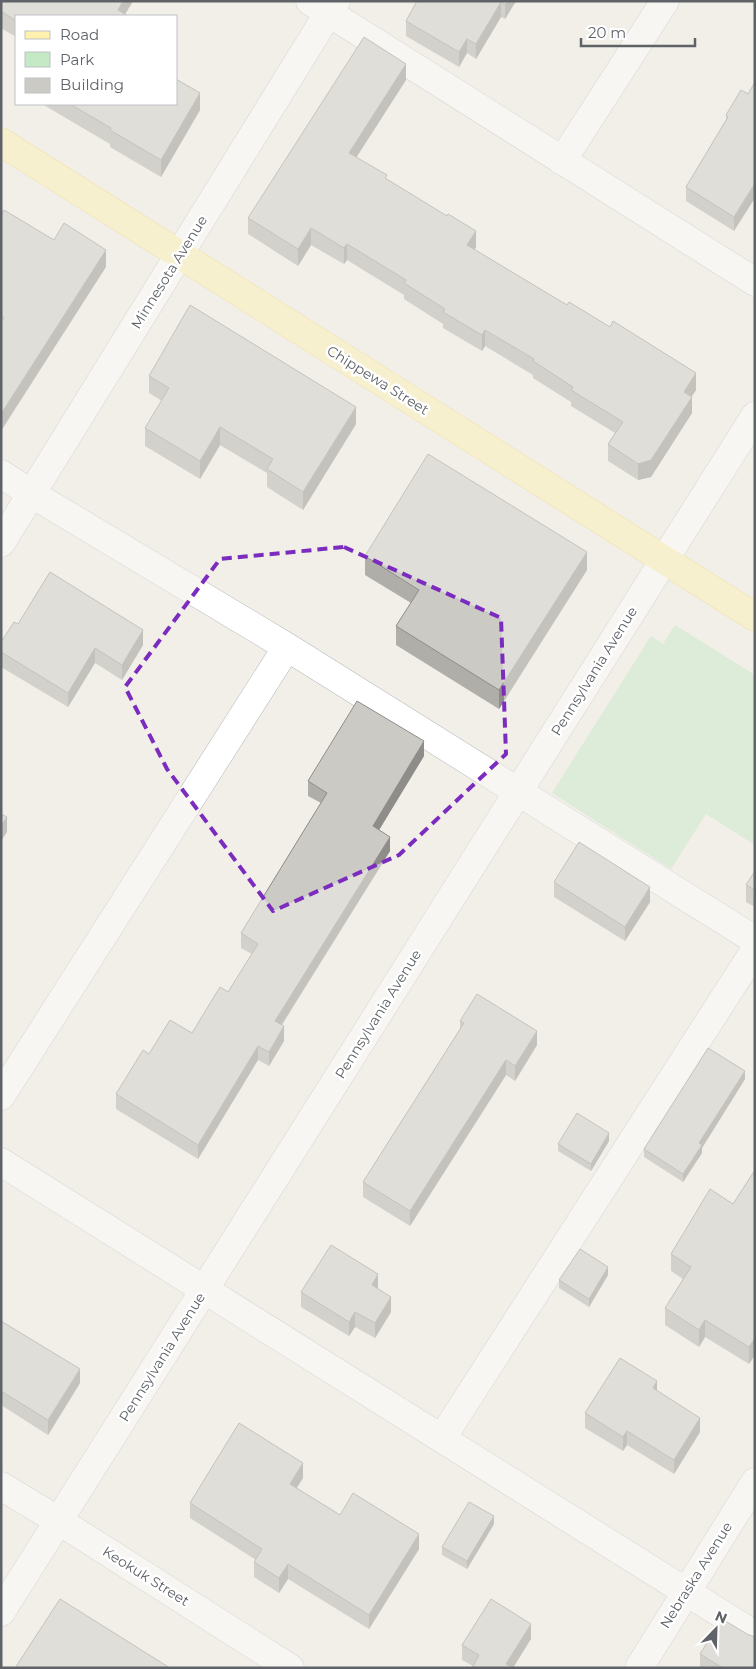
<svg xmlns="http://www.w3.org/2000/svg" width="756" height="1669" font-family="Montserrat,sans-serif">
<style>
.green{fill:#c5e8c5}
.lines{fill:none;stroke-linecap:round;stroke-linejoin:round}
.minor-casing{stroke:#b5b8bc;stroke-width:29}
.major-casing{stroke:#f2c960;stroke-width:29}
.minor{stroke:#fff;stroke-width:28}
.major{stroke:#fff2af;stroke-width:28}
.wall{fill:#afaea9}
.shaded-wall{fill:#8f8d8a}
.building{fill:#cccac5;stroke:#8f8d8a}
.marked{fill:none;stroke:#7b2cbf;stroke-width:4;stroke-dasharray:10 6;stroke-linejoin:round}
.labels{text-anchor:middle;stroke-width:5;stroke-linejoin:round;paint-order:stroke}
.street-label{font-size:14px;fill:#5f6368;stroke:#fff}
</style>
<rect width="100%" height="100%" fill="#f1efe8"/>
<path class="green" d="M675 625 755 675V845L706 814 671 869 552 793 651 636 663 644Z"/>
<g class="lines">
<defs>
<path id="minor" d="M310 1 755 282
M562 161 665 1
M1 474 32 494 287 647 755 940
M1 543 336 1
M1 1096 287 647
M1 1162 755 1635
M442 1438 755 950
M1 1486 59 1521 290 1668
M1 1612 755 416
M639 1668 755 1482"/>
<path id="major" d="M1 142 755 617"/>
</defs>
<use href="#minor" class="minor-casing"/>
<use href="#major" class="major-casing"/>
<use href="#minor" class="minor"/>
<use href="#major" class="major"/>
</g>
<path class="wall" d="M2 1H132V3L16 16V37L1 28V4L2 2Z
M417 1H516L505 19 501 17 476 59 467 53 459 67 406 36V21Z
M406 80 356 157 387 179 476 247 474 250 696 390 692 396V413L651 477 638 480 608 461V444L615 433 571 406V402L533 378V375L485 346 482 351 443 328V324L404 299V295L347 260 344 264 311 245 298 266 248 234V218Z
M741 90 734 231 686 201V187L726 120V115Z
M42 104H176L200 110 161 177 110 147V144Z
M149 376 356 424 303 510 267 487V473L220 445 200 479 145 446V428L162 401 149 393Z
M365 556 587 570 499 709 396 645V626L411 603 365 575Z
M18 624 143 645 122 680 95 663 68 707 1 667V642Z
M424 756 379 830 390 851 282 1025 284 1041 269 1066 258 1060 198 1159 116 1109V1094L149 1054 192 1033 228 992 252 954 241 948V933L321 803 308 796V781Z
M755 871V907L746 902V885Z
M554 882 650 902 625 941 554 897Z
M460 1021 537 1045 515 1081 506 1075 410 1226 363 1197V1182L460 1029Z
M745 1079 702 1148V1153L683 1182 644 1157V1149Z
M609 1141 591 1171 558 1151V1144Z
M755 1170V1355L749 1364 705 1337 699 1347 665 1325V1308L683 1279 671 1271V1254L733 1204Z
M608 1275 589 1307 559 1288V1280Z
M378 1289 391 1312 375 1338 355 1327 349 1336 301 1307V1292Z
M1 1321 80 1383 48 1435 1 1405Z
M657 1391 700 1432 674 1474 627 1445 623 1451 585 1428V1413Z
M303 1478 296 1488 340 1515 419 1549 369 1629 288 1579 279 1593 254 1577V1562L256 1560 190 1518V1503Z
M494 1524 467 1569 442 1555V1547Z
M755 1601V1616H754V1602Z
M747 1634 755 1668H700V1654Z
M531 1639 473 1666 462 1660V1645Z"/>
<path class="shaded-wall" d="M123 1H132V3L124 16 118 10Z
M507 1H516L505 19V5Z
M501 2V17L476 59V44Z
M467 39V53L459 67V52Z
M406 64V80L349 169V153Z
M200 93V110L161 177V160Z
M755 183V198L734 231V217Z
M311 228V245L298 266V249Z
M476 231V247L467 261V245Z
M347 244V260L344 264V248Z
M106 250V267L1 431V414Z
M485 330V346L482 351V335Z
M696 373V390L684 408V392Z
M692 397V413L651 477 638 480V464Z
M356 407V424L303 510V492Z
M220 427V445L200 479V461Z
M587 552V570L499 709V690Z
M143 630V645L122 680V665Z
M95 648V663L68 707V693Z
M424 741V756L373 840V826Z
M7 817V832L1 841V826Z
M390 837V851L275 1035V1021Z
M650 887V902L625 941V927Z
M284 1026V1041L269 1066V1052Z
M537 1031V1045L515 1081V1066Z
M258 1046V1060L198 1159V1145Z
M506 1060V1075L410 1226V1211Z
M745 1071V1079L702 1148V1153L683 1182V1174L699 1143Z
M609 1133V1141L591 1171V1164Z
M608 1267V1275L589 1307V1299Z
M378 1274V1289L372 1285Z
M391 1297V1312L375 1338V1323Z
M355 1312V1327L349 1336V1322Z
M705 1320V1337L699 1347V1330Z
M755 1338V1355L749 1364V1347Z
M80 1369V1383L48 1435V1420Z
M657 1381V1396L653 1388Z
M700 1418V1432L674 1474V1460Z
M627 1431V1445L623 1451V1437Z
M303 1463V1478L290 1499V1484Z
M494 1516V1524L467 1569V1561Z
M419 1534V1549L369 1629V1615Z
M288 1564V1579L279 1593V1578Z
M531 1624V1639L513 1668H506V1664Z"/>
<path class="building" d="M3 1H123L118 10 128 16H16V21L1 11V4Z
M417 1H507L505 5 501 2 476 44 467 39 459 52 406 21Z
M364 37 406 64 349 153 387 175 385 178 447 216 448 214 476 231 467 245 567 305 569 302 610 327 613 321 696 373 684 392 692 397 651 460 638 464 608 444 623 422 571 390 573 387 533 361 534 359 485 330 482 335 443 312 445 309 404 283 406 280 347 244 344 248 311 228 298 249 248 218Z
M176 79 200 93 161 160 110 130 111 128 70 104H176Z
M755 82V183L734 217 686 187 728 117 726 115 741 90 748 94Z
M4 210 54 240 64 223 106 250 1 414V322L4 318 1 316V213L2 214Z
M190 305 356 407 303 492 267 469 273 459 220 427 200 461 145 428 169 388 149 376Z
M428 454 587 552 499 690 396 626 419 590 365 556Z
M50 572 143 630 122 665 95 648 68 693 1 652V642L14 622 18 624Z
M357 701 424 741 373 826 390 837 275 1021 284 1026 269 1052 258 1046 198 1145 116 1094 143 1050 149 1054 170 1020 192 1033 220 987 228 992 258 944 241 933 327 793 308 781Z
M1 814 7 817 1 826Z
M579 842 650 887 625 927 554 882Z
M755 871V890L746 885Z
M477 994 537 1031 515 1066 506 1060 410 1211 363 1182 464 1023 460 1021Z
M708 1048 745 1071 699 1143 702 1145 683 1174 644 1149Z
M577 1113 609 1133 591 1164 558 1144Z
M755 1170V1338L749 1347 705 1320 699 1330 665 1308 691 1267 671 1254 710 1189 733 1204Z
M331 1245 378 1274 372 1285 391 1297 375 1323 355 1312 349 1322 301 1292Z
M580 1249 608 1267 589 1299 559 1280Z
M1 1321 80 1369 48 1420 1 1391Z
M620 1358 657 1381 653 1388 700 1418 674 1460 627 1431 623 1437 585 1413Z
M239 1423 303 1463 290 1484 340 1515 353 1493 419 1534 369 1615 288 1564 279 1578 254 1562 262 1549 190 1503Z
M469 1502 494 1516 467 1561 442 1547Z
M60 1599 170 1668H15Z
M491 1599 531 1624 506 1664 512 1668H472L479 1655 462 1645Z
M722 1619 747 1634 755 1637V1668H723L700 1654Z"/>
<path d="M0 0H756V1669H0ZM344 547 501 618 506 754 399 855 273 911 167 769 125 687 220 559Z" fill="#f1efe8" fill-opacity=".55" fill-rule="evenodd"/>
<path class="marked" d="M344 547 501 618 506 754 399 855 273 911 167 769 125 687 220 559Z"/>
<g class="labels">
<g class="street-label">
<text transform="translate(169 272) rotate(-58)" y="5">Minnesota Avenue</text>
<text transform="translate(378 380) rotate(32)" y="5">Chippewa Street</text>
<text transform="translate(594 671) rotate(-58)" y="5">Pennsylvania Avenue</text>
<text transform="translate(378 1014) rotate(-58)" y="5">Pennsylvania Avenue</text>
<text transform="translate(162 1357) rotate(-58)" y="5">Pennsylvania Avenue</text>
<text transform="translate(696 1575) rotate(-58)" y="5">Nebraska Avenue</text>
<text transform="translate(146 1576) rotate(32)" y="5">Keokuk Street</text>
</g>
</g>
<rect width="756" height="1669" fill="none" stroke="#5f6368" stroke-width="5"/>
<rect x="15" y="15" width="162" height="90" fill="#ffffff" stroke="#bfc1c3"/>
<rect x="25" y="31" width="25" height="8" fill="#fff2af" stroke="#bfc1c3"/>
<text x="60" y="40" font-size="15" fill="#5f6368">Road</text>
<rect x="25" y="52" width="25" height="15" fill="#c5e8c5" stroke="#bfc1c3"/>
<text x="60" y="65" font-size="15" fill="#5f6368">Park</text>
<rect x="25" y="78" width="25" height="15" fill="#cccac5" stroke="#bfc1c3"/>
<text x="60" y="90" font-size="15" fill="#5f6368">Building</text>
<g transform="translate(716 1629) rotate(23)" stroke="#ffffff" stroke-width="4" paint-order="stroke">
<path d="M0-4L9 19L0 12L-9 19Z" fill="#5f6368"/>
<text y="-8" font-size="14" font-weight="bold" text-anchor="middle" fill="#5f6368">N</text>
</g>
<path d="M581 38v8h114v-8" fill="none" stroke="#5f6368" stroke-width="2.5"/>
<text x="588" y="38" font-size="15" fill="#5f6368" stroke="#ffffff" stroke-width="4" paint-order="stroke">20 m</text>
</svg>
